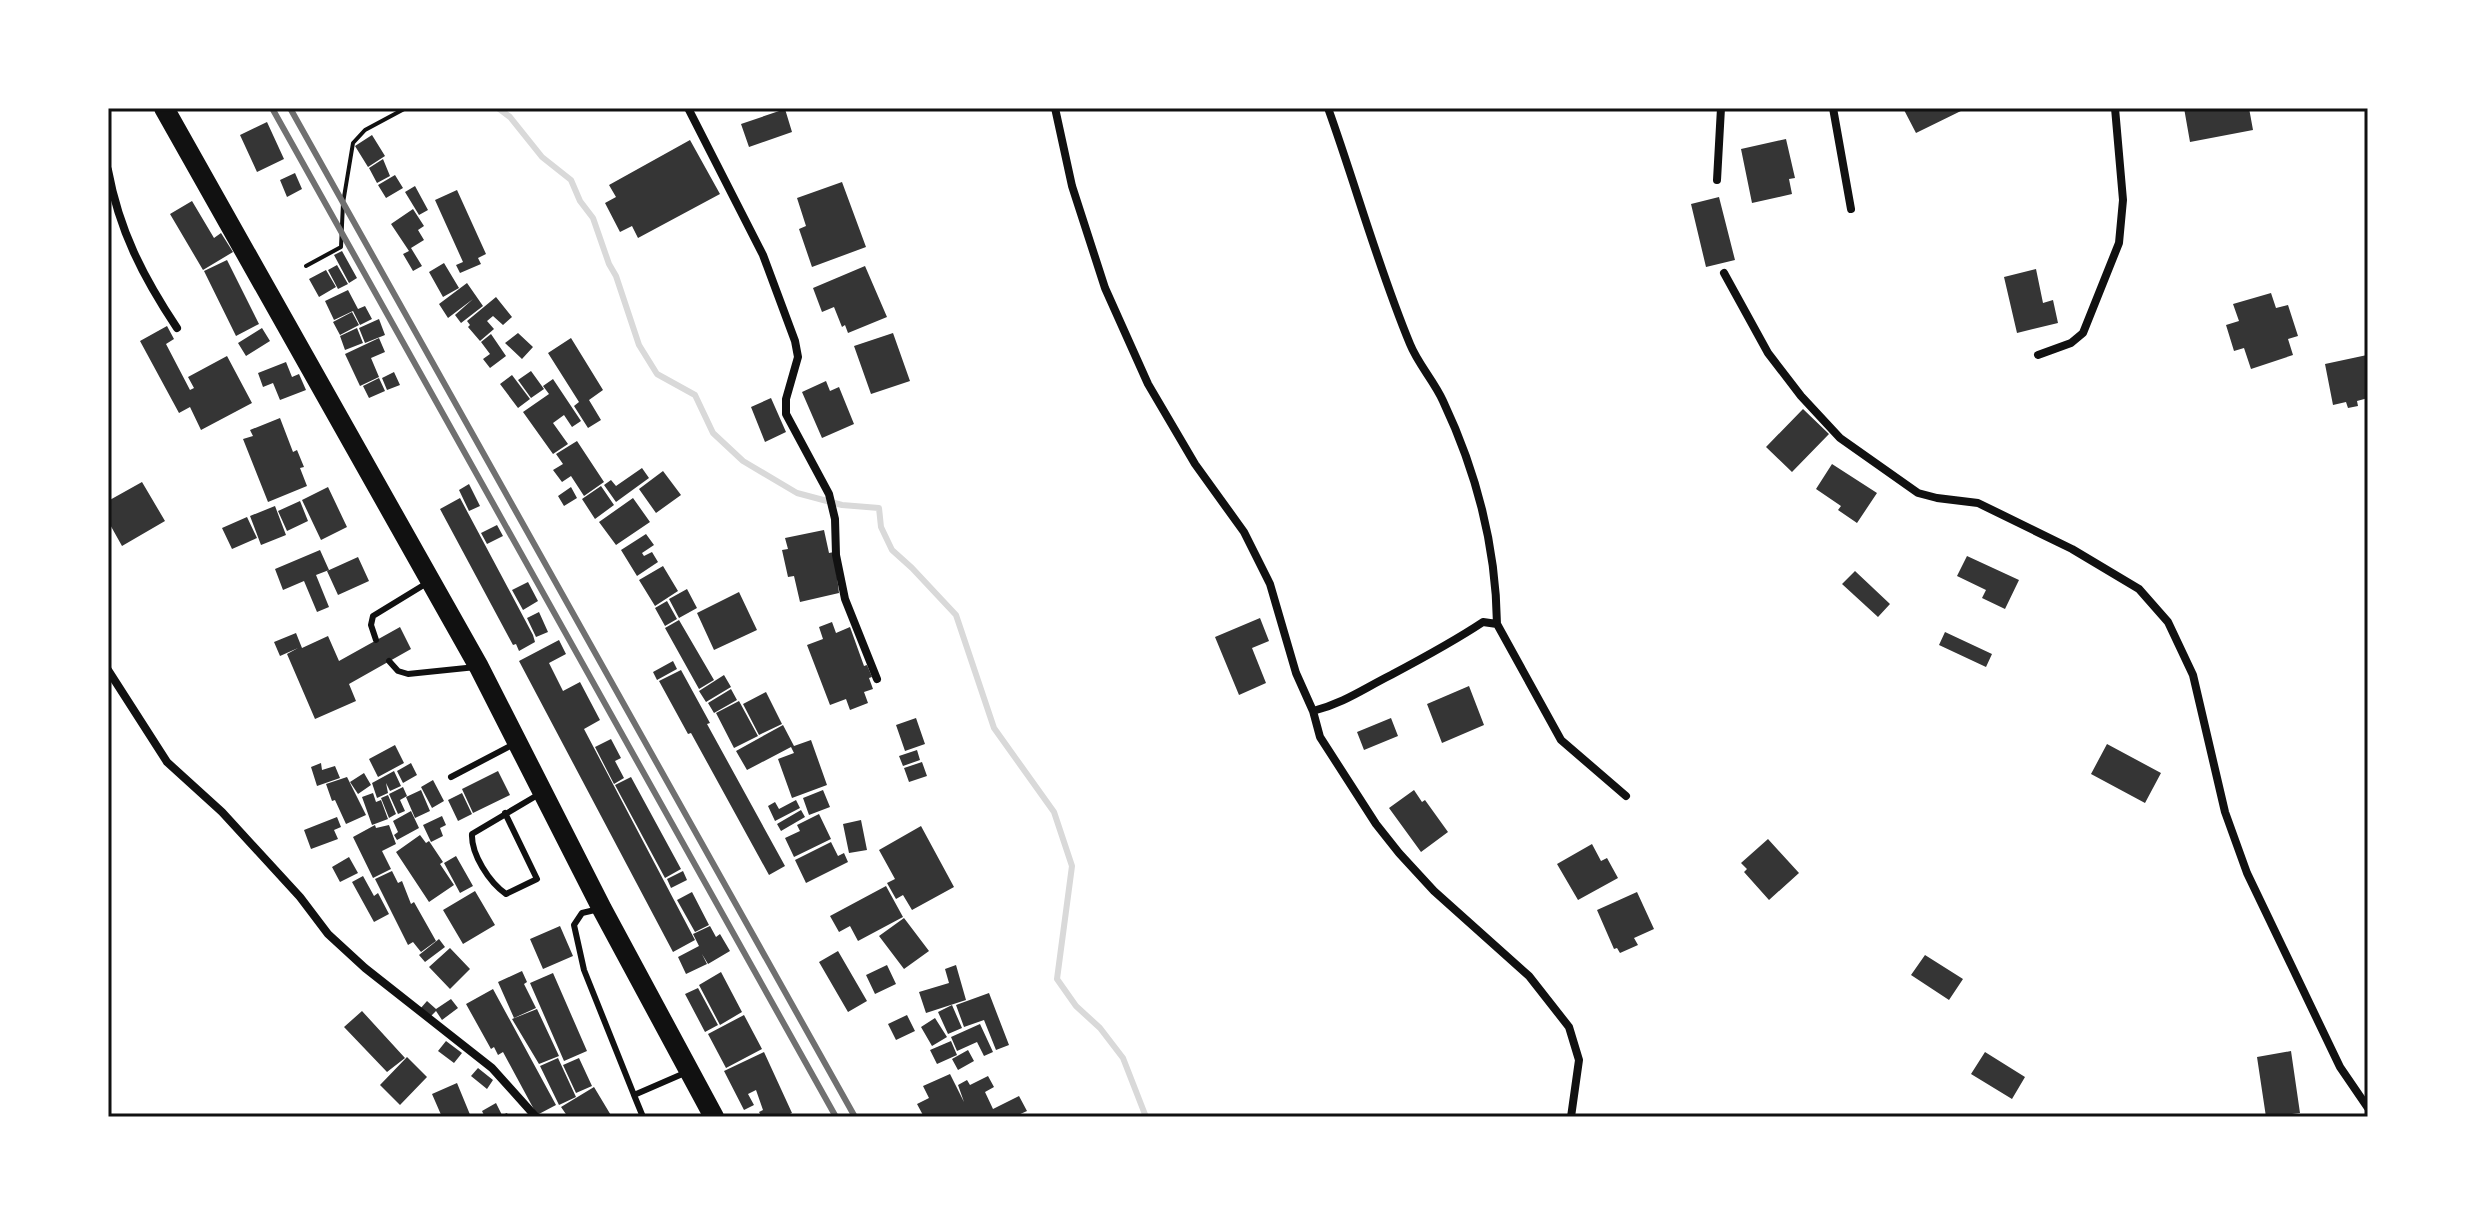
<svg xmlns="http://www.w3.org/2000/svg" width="2476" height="1225" font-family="'Public Sans',sans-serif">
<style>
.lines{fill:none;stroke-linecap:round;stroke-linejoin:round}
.stream{stroke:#d9d9d9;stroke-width:6}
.building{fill:#353535}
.path{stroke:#111;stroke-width:4}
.service{stroke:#111;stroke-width:6}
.minor{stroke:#111;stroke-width:8}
.primary{stroke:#111;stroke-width:20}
.rail{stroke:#707070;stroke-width:6}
.neatline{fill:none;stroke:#111;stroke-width:3}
</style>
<rect width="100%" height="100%" fill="#fff"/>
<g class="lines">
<path class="stream" d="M498 108 510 117 542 157 571 180 580 201 593 218 609 264 616 276 639 345 657 374 695 395 713 433 743 461 797 493 842 505 879 508 881 527 892 550 912 568 956 615 994 728 1054 812 1072 866 1057 979 1076 1006 1100 1028 1123 1058 1146 1117"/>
</g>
<path class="building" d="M1903 108H1967L1916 133Z
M2184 108H2249L2253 130 2190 142Z
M785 109 792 132 749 147 741 124Z
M267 122 284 159 257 172 240 135Z
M372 135 385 156 368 167 355 146Z
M1786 139 1795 178 1789 179 1792 194 1752 203 1741 149Z
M690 140 720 194 638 238 632 226 620 232 605 203 616 197 609 185Z
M383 159 390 176 377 183 369 168Z
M295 173 302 189 287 197 280 180Z
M395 175 403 188 386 198 378 185Z
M842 182 866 247 812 267 799 229 806 226 797 198Z
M415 186 428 210 419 215 405 192Z
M457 190 486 254 478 258 481 264 460 273 456 265 463 262 435 200Z
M1719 197 1735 260 1706 267 1691 204Z
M192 201 214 238 221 233 233 252 203 270 170 214Z
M413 209 424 226 418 230 424 240 411 248 422 266 413 271 403 254 409 251 391 224Z
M342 251 357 278 349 283 334 255Z
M227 260 259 324 236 336 204 271Z
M444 263 459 288 443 297 429 272Z
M337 265 348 284 338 289 328 270Z
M865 266 887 317 848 333 845 325 842 327 834 307 822 312 813 288Z
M2036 269 2043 303 2053 300 2058 323 2017 333 2004 277Z
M326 270 336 287 319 297 309 279Z
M467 283 483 306 461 323 455 315 473 299 448 318 439 304Z
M348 290 358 309 365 306 372 319 360 325 353 311 334 320 325 301Z
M2271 293 2276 308 2288 305 2298 336 2288 339 2293 355 2251 369 2244 348 2234 351 2226 325 2239 321 2233 304Z
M496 297 512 317 503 325 493 316 487 321 494 329 480 341 468 327 470 325 467 321Z
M352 312 359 325 340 335 333 322Z
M379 319 385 335 365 343 359 328Z
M167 326 174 339 166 344 190 390 194 388 188 377 227 356 252 403 201 430 190 407 179 413 140 341Z
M262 328 270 341 246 356 238 343Z
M357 328 363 343 345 350 340 336Z
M518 333 533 347 522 359 505 343Z
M893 333 910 381 871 394 854 346Z
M491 334 506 356 490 368 483 359 490 354 481 342Z
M379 338 385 352 371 358 379 377 360 386 345 354Z
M571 338 603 390 589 400 601 420 588 428 574 406 579 402 548 353Z
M2367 355 2368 398 2357 401 2358 406 2348 408 2346 402 2333 405 2325 364Z
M286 362 292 377 299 374 306 390 280 400 273 383 263 387 258 373Z
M531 371 544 389 531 398 518 380Z
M394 372 400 385 387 390 382 378Z
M512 375 530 399 518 408 500 384Z
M379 378 385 391 369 398 363 386Z
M553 379 581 421 572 427 564 415 553 423 568 444 553 454 523 412 549 394 543 386Z
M826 381 830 391 839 387 854 424 822 438 802 392Z
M771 398 786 432 765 442 751 407Z
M1803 409 1829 434 1792 472 1766 447Z
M280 418 293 452 297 450 304 467 300 468 307 486 268 502 243 439 253 436 250 430Z
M577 441 604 482 584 496 571 476 562 482 553 470 563 464 556 454Z
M1832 464 1877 493 1857 523 1838 510 1841 506 1816 489Z
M642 468 649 478 616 502 604 485 611 480 616 486Z
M663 471 681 495 656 513 639 489Z
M142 482 165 521 122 546 108 521V501Z
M469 484 480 506 469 511 459 490Z
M601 486 614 505 595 519 582 499Z
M328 487 347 527 321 540 302 500Z
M571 487 577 498 564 506 558 496Z
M460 498 533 635 535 642 519 651 516 644 513 645 440 509Z
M633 498 650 522 616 545 599 522Z
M300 501 308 521 287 531 278 511Z
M275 506 286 535 261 545 250 516Z
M247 517 257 538 232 549 222 528Z
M497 525 503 536 487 544 481 533Z
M824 530 829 553 834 552 839 593 800 602 794 576 788 577 782 550 788 549 785 538Z
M646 534 654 545 642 553 644 556 652 552 658 562 637 576 621 550Z
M320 550 329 570 316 575 329 607 317 612 304 581 283 590 275 569Z
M1967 556 2019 580 2005 609 1982 598 1986 590 1957 576Z
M358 557 369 581 338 595 327 571Z
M663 566 678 591 655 606 639 580Z
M1855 571 1890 604 1878 617 1842 584Z
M528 582 538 601 523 610 512 590Z
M687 589 697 608 679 618 669 599Z
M739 592 757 630 714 650 697 613Z
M667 601 677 619 665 626 655 608Z
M539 612 548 632 536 637 527 618Z
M1260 618 1269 641 1252 648 1266 683 1239 695 1215 637Z
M679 620 714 680 699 689 665 628Z
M832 622 836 633 850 627 864 666 867 665 872 677 869 678 873 689 864 692 868 703 850 710 846 699 830 705 807 645 823 639 819 627Z
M400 627 411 649 349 684 356 701 315 719 287 654 298 648 280 656 274 642 296 633 302 648 328 636 339 661Z
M1945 632 1992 654 1986 667 1939 645Z
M559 640 566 654 549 663 563 691 580 682 600 720 584 729 695 940 673 952 519 661Z
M673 661 677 669 657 680 653 672Z
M681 670 710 723 707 724 785 866 769 875 691 733 688 734 659 681Z
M724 675 731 687 706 702 699 691Z
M1469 686 1484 725 1442 743 1427 704Z
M731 689 737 700 714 713 708 703Z
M766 692 782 724 759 735 743 704Z
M739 701 758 736 734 748 716 713Z
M916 718 925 744 905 751 896 725Z
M1391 718 1398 736 1364 750 1357 732Z
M783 725 794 746 811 740 827 785 792 798 778 759 794 753 791 747 747 770 736 751Z
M611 739 621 758 615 761 624 778 614 784 595 747Z
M2107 744 2161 773 2145 803 2091 774Z
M395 745 404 763 378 777 369 759Z
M917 750 920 760 903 766 899 756Z
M922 762 927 776 909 782 904 768Z
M321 763 322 770 335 766 340 778 317 786 311 767Z
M411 763 417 775 403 783 397 771Z
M394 771 401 786 390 791 386 783 388 793 377 798 372 783Z
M498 771 510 795 473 813 462 789Z
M364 773 371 785 358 794 350 782Z
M347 777 366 815 346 824 335 800 332 801 326 784Z
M631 777 681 869 665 878 615 785Z
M433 780 444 801 432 808 421 787Z
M403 787 407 796 400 800 405 811 398 814 389 794Z
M421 790 430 811 415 818 406 797Z
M823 790 830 807 809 815 803 798Z
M1414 790 1422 802 1425 800 1448 832 1421 852 1389 808Z
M373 793 376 802 381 800 388 819 372 825 362 797Z
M462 793 472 814 458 821 448 800Z
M388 795 396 814 389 818 381 798Z
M796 800 800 808 775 821 768 806 775 802 779 809Z
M801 810 805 817 781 831 777 824Z
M411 811 419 828 397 840 394 835 398 832 393 821Z
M819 814 831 839 794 857 785 838 800 831 797 825Z
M442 816 446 825 440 828 443 836 431 842 423 825Z
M337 817 341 827 334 830 338 839 311 849 304 830Z
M861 820 867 850 849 853 843 824Z
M375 825 376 828 389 825 396 844 382 851 391 869 373 878 353 837Z
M921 826 954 887 912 910 903 895 896 899 887 883 895 879 879 850Z
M420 835 426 843 429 841 443 862 440 864 454 885 429 902 396 852Z
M1768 839 1799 873 1769 900 1744 872 1747 869 1741 863Z
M831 842 838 856 844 853 848 862 806 883 795 860Z
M1592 844 1601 861 1607 858 1618 878 1578 900 1557 864Z
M456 856 473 886 460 893 444 863Z
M349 857 358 873 340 882 332 867Z
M392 871 398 883 402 881 411 904 414 902 436 941 421 952 413 942 408 945 375 879Z
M683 871 687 880 671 888 667 879Z
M363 876 374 896 378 893 389 914 374 922 352 882Z
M886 886 903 917 858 941 850 926 839 932 830 916Z
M475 891 495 925 463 944 443 910Z
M692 892 709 925 695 932 677 900Z
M1637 892 1654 929 1634 938 1638 945 1620 953 1617 948 1614 949 1597 910Z
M904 918 929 951 904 969 879 936Z
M560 926 573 956 543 969 530 939Z
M710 926 716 937 720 934 730 951 708 964 702 954 707 964 686 974 678 957 699 946 693 934Z
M439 939 445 947 425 962 419 955Z
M450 948 470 969 450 989 429 967Z
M838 951 867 1001 848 1012 819 962Z
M1925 955 1963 979 1949 1000 1911 975Z
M887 965 896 984 875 994 866 975Z
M956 965 966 1000 926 1013 919 992 949 983 945 969Z
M522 971 527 982 524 984 536 1008 514 1018 498 982Z
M721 972 742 1012 720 1025 699 985Z
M553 973 587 1051 564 1061 530 983Z
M698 988 718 1025 705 1032 685 994Z
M493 989 556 1105 537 1115 503 1052 498 1055 494 1047 491 1049 466 1004Z
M989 993 1009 1045 996 1050 984 1020 964 1027 956 1005Z
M451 999 458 1008 442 1020 436 1011 430 1017 420 1009 427 1001 436 1009Z
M952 1005 962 1028 948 1034 938 1012Z
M537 1009 559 1056 539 1064 512 1019Z
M362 1011 405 1058 387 1072 344 1027Z
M744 1015 762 1049 726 1068 708 1034Z
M907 1015 915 1031 896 1040 888 1024Z
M935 1018 947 1037 932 1046 921 1027Z
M980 1024 993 1052 984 1056 977 1042 957 1051 951 1037Z
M446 1041 462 1053 454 1063 438 1051Z
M951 1041 957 1055 937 1064 930 1050Z
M968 1050 974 1061 958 1070 952 1059Z
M2291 1051 2300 1113 2266 1117 2257 1057Z
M764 1052 792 1113 784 1117H762L759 1112 763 1110 756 1090 748 1094 754 1105 744 1110 724 1071Z
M1985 1052 2025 1077 2012 1099 1971 1074Z
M407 1057 427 1077 400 1105 380 1085Z
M558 1058 576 1097 559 1105 540 1066Z
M579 1058 592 1086 576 1093 563 1065Z
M478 1068 493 1080 487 1089 471 1076Z
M950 1074 964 1102 958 1085 967 1080 970 1085 988 1076 994 1087 985 1092 993 1109 1019 1096 1027 1111 1014 1117H924L917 1104 929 1098 923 1086Z
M457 1083 471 1117H442L432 1094Z
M594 1087 612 1117H568L561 1107Z
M496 1103 502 1115 507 1113 509 1117H485L482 1111Z"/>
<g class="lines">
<path class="path" d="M306 266 341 247 343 203 353 143 365 130 406 108"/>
<path class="service" d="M376 640 371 625 373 616 427 583
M389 661 398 671 408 674 476 667
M451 777 516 743
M505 813 537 879 506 894C489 882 471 854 472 834L541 793
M599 909 582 913 574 925 584 970 634 1095
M643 1117 634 1095 687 1072"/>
<path class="minor" d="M688 108 763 255 795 341 798 357 786 399V414L829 494 835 519 836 555 845 599 877 679
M1055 108 1072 186 1105 288 1148 384 1195 464 1244 532 1270 584 1296 673 1313 711 1320 737 1376 824 1399 853 1434 891 1529 976 1569 1027 1579 1060 1571 1117
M1328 108C1356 186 1378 267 1410 344 1418 364 1434 381 1443 401 1476 471 1496 547 1497 624
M1833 108 1851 209
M108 170C119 230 143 277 177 328
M1717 180 1721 108
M1724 273 1768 353 1801 396 1840 438 1918 493 1937 498 1978 503 2072 549 2139 589 2168 622 2193 675 2225 812 2247 873 2340 1067 2368 1108
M2038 355 2071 343 2083 333 2119 243 2123 200 2115 108
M108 670 167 762 222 812 300 897 328 934 365 968 492 1068 536 1117
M1313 711C1344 703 1363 689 1391 675 1423 658 1453 642 1483 622L1497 624 1561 740 1626 796"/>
<path class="primary" d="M164 108 479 667 602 909 714 1117"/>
<path class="rail" d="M272 108 836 1117
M290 108 855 1117"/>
</g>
<rect width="2476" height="1225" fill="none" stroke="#ffffff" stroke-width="220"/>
<rect x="110" y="110" width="2256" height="1005" class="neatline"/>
</svg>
